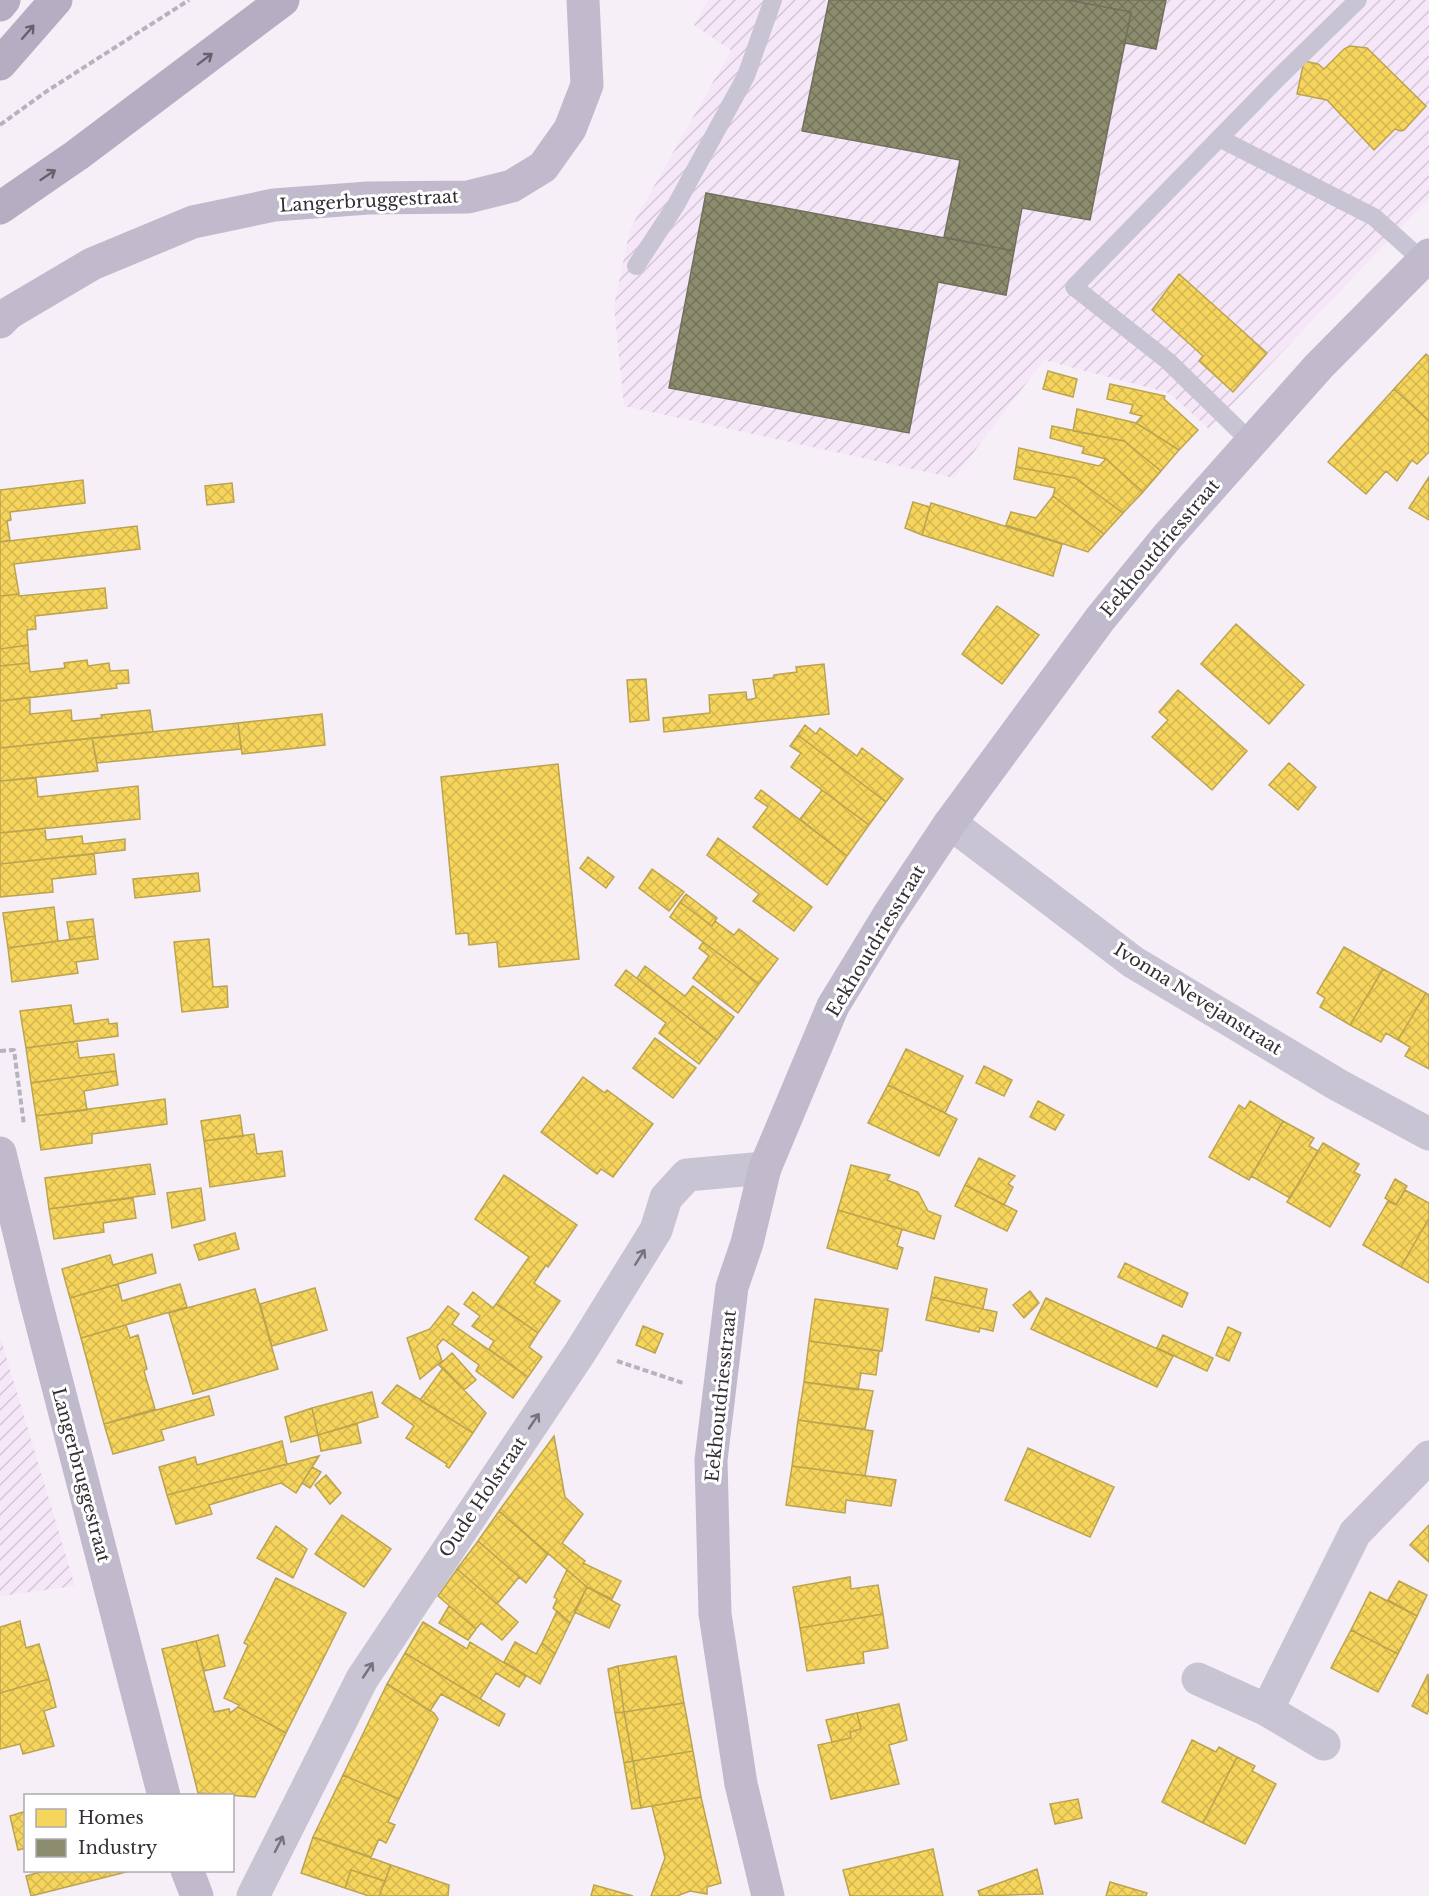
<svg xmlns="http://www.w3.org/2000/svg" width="1429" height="1896" font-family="'Libre Baskerville',serif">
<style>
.industrial{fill:url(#industrial-furrows)}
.homes{fill:url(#homes-cross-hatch);stroke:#bca350;stroke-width:1.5}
.industry{fill:url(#industry-cross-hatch);stroke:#72705d;stroke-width:1.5}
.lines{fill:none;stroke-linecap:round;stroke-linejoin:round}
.path{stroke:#b7b3bd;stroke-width:4;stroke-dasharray:6 3;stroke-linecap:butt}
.lane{stroke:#c9c4d3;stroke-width:18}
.street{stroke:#c9c4d3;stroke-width:33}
.secondary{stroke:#c0bacc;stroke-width:33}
.highway{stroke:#b5aec2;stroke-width:33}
.oneway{stroke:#68616d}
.oneway2{stroke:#77727c}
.labels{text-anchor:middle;stroke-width:6;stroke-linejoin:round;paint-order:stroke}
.street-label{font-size:18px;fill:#342e35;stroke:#fff}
</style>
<defs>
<pattern id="industrial-furrows" width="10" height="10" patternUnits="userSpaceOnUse" patternTransform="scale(1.5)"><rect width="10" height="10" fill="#f5e7f8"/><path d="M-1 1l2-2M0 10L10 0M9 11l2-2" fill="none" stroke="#d3c6d5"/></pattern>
<pattern id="homes-cross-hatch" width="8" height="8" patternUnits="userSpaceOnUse" patternTransform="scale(1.5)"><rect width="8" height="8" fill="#f6d55c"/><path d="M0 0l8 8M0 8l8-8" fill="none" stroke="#d4b751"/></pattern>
<pattern id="industry-cross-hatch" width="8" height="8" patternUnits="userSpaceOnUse" patternTransform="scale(1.5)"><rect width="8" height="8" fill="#8c8c6e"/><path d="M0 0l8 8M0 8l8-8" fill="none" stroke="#73735b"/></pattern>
</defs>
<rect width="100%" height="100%" fill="#f6eff8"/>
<path class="industrial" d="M708 0H1429V198L1209 429 1169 393 1044 360 954 478 624 406 614 306 630 229 731 50 694 25Z
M0 1336 75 1586 0 1596Z"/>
<path class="homes" d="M1350 46 1367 48 1426 106 1404 130 1401 131 1395 129 1374 150 1327 100 1297 94 1304 61 1318 64 1324 69 1344 49Z
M1179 274 1267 353 1233 392 1199 361 1203 356 1152 310Z
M1426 354 1429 357V421L1394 389Z
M1048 371 1077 379 1073 397 1043 389Z
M1110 384 1165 396 1164 399 1198 430 1179 450 1136 423 1142 416 1130 413 1133 405 1107 399Z
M1394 389 1429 421V452L1417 464 1412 460 1397 481 1386 471 1366 494 1328 462Z
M1077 409 1136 423 1179 450 1161 471 1124 441 1073 431Z
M1052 426 1124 441 1161 471 1143 492 1106 459 1082 453 1084 447 1050 438Z
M1019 448 1099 466 1106 459 1143 492 1123 513 1075 478 1016 467Z
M1016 467 1075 478 1123 513 1104 534 1053 496 1055 488 1014 479Z
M1429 477V520L1409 508Z
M83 480 85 503 10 512 11 520 7 521 10 540 0 542V490Z
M232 483 234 502 207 505 205 486Z
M1053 496 1104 534 1088 552 1006 525 1011 512 1036 518Z
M913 502 930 507 922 535 905 528Z
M931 503 1062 544 1053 576 922 535Z
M137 526 140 549 14 564 19 594 0 596V542Z
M105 588 107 608 35 616 36 629 27 630 28 645 0 649V596L19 594V596Z
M997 606 1039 635 1002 684 962 654Z
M1236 624 1304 685 1269 724 1201 664Z
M28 645 29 663 0 666V649Z
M87 660 88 666 109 663 110 671 128 670 129 683 116 684 117 688 0 701V666L29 663 30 672 65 668 64 663Z
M824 664 829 714 664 732 663 718 710 713 709 695 746 692 747 700 756 698 753 680 773 678 774 675 797 672 796 667Z
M646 679 649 720 630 722 627 680Z
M1178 690 1247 751 1212 790 1152 737 1168 720 1159 712Z
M30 697V714L71 710 72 721 102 718 101 715 150 710 153 732 0 748V701Z
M322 714 325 745 242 754 238 723Z
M238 723 241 749 97 763 92 738Z
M805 725 816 734 820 728 857 756 862 748 903 779 886 802 798 735Z
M798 735 886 802 869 825 791 767 801 753 790 746Z
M92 738 98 771 0 781V748Z
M1289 763 1316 787 1298 810 1269 785Z
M558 764 579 959 499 967 497 942 469 945 468 933 456 934 441 777Z
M36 778 38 797 138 786 140 819 0 833V781Z
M761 790 847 856 827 885 753 827 768 807 755 798Z
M822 790 869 825 847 856 800 819Z
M45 828 46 840 82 836 83 844 125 839V850L0 864V833Z
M718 838 812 907 794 931 753 901 759 894 707 855Z
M94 854 96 874 52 879 53 892 0 897V864Z
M588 857 614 877 606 888 580 868Z
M652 869 684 892 669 911 639 888Z
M198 873 200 891 135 898 133 879Z
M686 894 717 918 712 926 680 902Z
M680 902 712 926 715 921 734 935 739 929 778 959 759 984 670 917Z
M54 907 58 941 8 948 3 913Z
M93 919 95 936 70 940 67 922Z
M95 936 98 959 76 962 78 973 12 982 8 948Z
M209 939 213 987 227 986 228 1007 182 1012 174 942Z
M703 942 759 984 738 1013 693 978 709 956 699 948Z
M1344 947 1383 969 1350 1025 1320 1007 1325 998 1317 993Z
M645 966 685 996 693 986 734 1017 717 1040 637 978Z
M1383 969 1426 993 1398 1040 1386 1033 1381 1042 1350 1025Z
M626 970 717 1040 699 1064 659 1033 666 1023 615 985Z
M1426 993 1429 995V1069L1405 1056 1410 1047 1398 1040Z
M71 1005 74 1024 108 1019 109 1024 117 1023 118 1036 26 1048 20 1011Z
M655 1038 696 1068 673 1098 633 1068Z
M77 1041 79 1058 114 1054 116 1071 31 1083 26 1048Z
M906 1049 963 1076 945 1113 888 1085Z
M984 1066 1012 1080 1004 1096 976 1083Z
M116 1071 118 1085 84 1091 87 1110 36 1116 31 1083Z
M583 1077 605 1093 607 1090 653 1124 613 1177 601 1169 597 1174 541 1132Z
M888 1085 957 1119 939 1156 868 1123Z
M165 1099 167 1124 92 1134V1143L41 1150 36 1116Z
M1038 1101 1064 1115 1055 1130 1030 1117Z
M1250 1101 1283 1121 1249 1180 1209 1157 1239 1105 1245 1109Z
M240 1115 243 1136 204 1141 201 1121Z
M1283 1121 1314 1138 1309 1146 1318 1151 1290 1198 1251 1176Z
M254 1134 257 1154 282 1151 285 1176 210 1187 204 1141Z
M1323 1143 1359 1164 1354 1172 1360 1175 1330 1227 1287 1202Z
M979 1158 1015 1176 1008 1184 1013 1187 1004 1205 965 1185Z
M150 1164 155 1194 49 1209 45 1178Z
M851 1165 890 1175 887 1180 918 1192 928 1211 941 1216 934 1239 838 1210Z
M504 1175 577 1225 548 1267 546 1265 534 1283 560 1301 538 1333 496 1304 529 1257 475 1219Z
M1395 1179 1407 1186 1396 1205 1385 1198Z
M965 1185 1017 1211 1007 1231 955 1206Z
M201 1188 205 1220 172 1228 167 1193Z
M1405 1190 1429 1203V1218L1401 1267 1363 1245 1388 1201 1396 1205Z
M133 1198 136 1218 103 1223 104 1232 54 1239 49 1209Z
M838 1210 902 1229 897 1246 903 1248 897 1269 827 1248Z
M1429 1218V1283L1401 1267Z
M235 1233 239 1249 199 1260 194 1245Z
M152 1254 156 1273 70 1298 62 1269 110 1255 113 1265Z
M1125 1263 1188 1293 1182 1307 1118 1277Z
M935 1277 987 1289 983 1309 931 1297Z
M118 1284 122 1301 180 1284 187 1307 81 1338 70 1298Z
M315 1288 327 1330 272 1346 260 1304Z
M255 1289 278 1369 193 1394 169 1313Z
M1030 1291 1039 1303 1024 1318 1013 1305Z
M473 1292 493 1308 496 1304 498 1305 538 1333 529 1347 542 1357 528 1377 489 1349 494 1341 472 1326 480 1316 464 1304Z
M931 1297 997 1312 993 1331 980 1328 979 1332 926 1320Z
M1046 1298 1173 1356 1157 1387 1031 1329Z
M815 1299 888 1309 882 1351 809 1341Z
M448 1306 459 1314 452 1324 528 1377 513 1398 476 1371 479 1365 443 1339 437 1346 442 1361 420 1379 407 1338 430 1329Z
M126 1325 130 1338 138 1335 147 1369 144 1371 155 1409 104 1424 81 1338Z
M643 1326 663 1334 655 1353 636 1345Z
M1228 1327 1241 1333 1229 1361 1216 1355Z
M1163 1335 1213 1358 1207 1371 1157 1348Z
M809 1341 879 1351 876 1375 861 1373 858 1390 804 1382Z
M452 1353 476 1380 464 1390 439 1365Z
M443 1368 486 1413 473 1433 420 1400Z
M804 1382 873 1391 865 1429 798 1420Z
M397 1385 473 1433 449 1468 446 1466 447 1464 406 1438 414 1426 382 1403Z
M372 1392 378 1417 318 1435 312 1408Z
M209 1396 214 1415 161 1430 164 1440 113 1454 104 1424Z
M312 1408 318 1435 291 1442 285 1417Z
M798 1420 873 1431 865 1476 792 1466Z
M357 1424 361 1443 321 1451 318 1435Z
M554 1436 565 1497 583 1514 562 1543 585 1561 583 1563 621 1581 612 1599 587 1587 499 1511Z
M282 1441 287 1464 167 1495 159 1467 195 1457 197 1465Z
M1028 1448 1114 1487 1090 1537 1005 1500Z
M319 1456 296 1493 281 1483 209 1505 212 1514 176 1524 167 1495Z
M792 1466 896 1480 891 1506 846 1500 845 1513 786 1505Z
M312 1467 321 1472 310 1488 302 1483Z
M326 1475 341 1493 330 1504 315 1485Z
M499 1511 548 1554 526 1583 478 1541Z
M342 1515 391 1549 364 1587 315 1554Z
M1429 1525V1562L1410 1545Z
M276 1526 307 1549 293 1578 257 1558Z
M478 1541 519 1577 497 1604 457 1569Z
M457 1569 518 1622 502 1640 481 1623 476 1629 438 1596Z
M567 1570 587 1587 570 1623 553 1608 557 1599 554 1597Z
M850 1577 851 1589 878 1585 883 1614 800 1628 793 1587Z
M276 1578 346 1613 286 1733 238 1707 239 1705 224 1698 248 1645 244 1643Z
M1399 1581 1427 1595 1417 1616 1388 1600Z
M587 1587 620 1605 609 1628 574 1612Z
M1370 1592 1417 1616 1398 1654 1351 1630Z
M449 1606 476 1629 468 1640 439 1623Z
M557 1611 570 1623 555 1654 542 1643Z
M883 1614 888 1648 863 1652 864 1663 807 1671 800 1628Z
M20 1621 26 1648 39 1644 49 1679 0 1693V1627Z
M423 1622 467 1649 470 1642 526 1676 519 1687 496 1673 480 1699 405 1653Z
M1351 1630 1398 1654 1378 1692 1331 1668Z
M218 1635 225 1666 204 1671 196 1641Z
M196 1641 214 1712 229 1709 230 1713 238 1707 286 1733 255 1797 198 1793 162 1649Z
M515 1642 536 1654 542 1643 555 1654 540 1684 504 1662Z
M405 1653 505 1714 499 1726 441 1694 430 1711 387 1684Z
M676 1656 684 1703 624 1712 618 1666Z
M618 1666 624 1712 615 1713 608 1669Z
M1428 1674 1429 1709 1427 1714 1412 1706Z
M49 1679 56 1707 44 1711 54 1746 23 1754 20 1744 0 1749V1693Z
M387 1684 434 1713 438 1719 399 1799 343 1775Z
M684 1703 693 1751 633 1761 624 1712Z
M899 1704 907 1740 889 1745 899 1784 831 1799 818 1745 851 1738 850 1732 861 1729 857 1713Z
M624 1712 633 1761 624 1763 615 1713Z
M857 1713 861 1729 850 1732 851 1738 832 1742 826 1720Z
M1192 1740 1216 1752 1219 1747 1237 1757 1203 1823 1162 1802Z
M693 1751 701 1797 641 1808 633 1761Z
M1237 1757 1255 1766 1252 1771 1276 1784 1245 1844 1203 1823Z
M633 1761 641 1808 632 1809 624 1763Z
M343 1775 399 1799 388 1822 395 1825 386 1843 379 1839 371 1857 313 1837Z
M701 1797 721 1883 707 1887V1894L690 1891 677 1896H651L665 1858 652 1806Z
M1078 1799 1082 1818 1055 1824 1050 1804Z
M26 1811V1848L18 1850 10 1816Z
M313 1837 391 1865 385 1881 351 1870 345 1888 301 1873Z
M933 1849 943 1896H850L843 1870Z
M391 1865 449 1885 448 1896H379Z
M1037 1869 1043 1894 980 1896 978 1891Z
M47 1870H134L31 1896 26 1876Z
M351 1870 385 1881 379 1896H369L345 1888Z
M1110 1882 1147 1893 1146 1896H1106Z
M594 1885 633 1896H591Z"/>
<path class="industry" d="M829 0H1068L1131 12 1090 220 1022 208 1014 251 944 237 960 160 802 131Z
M1068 0H1166L1156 49 1125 43 1131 12Z
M706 193 1014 251 1006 295 938 282 909 433 669 388Z"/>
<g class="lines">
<path class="path" d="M0 125 47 91 189 0
M0 1051 14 1050 24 1125
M617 1361 683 1383"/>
<path class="lane" d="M1219 138 1374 217 1423 261
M636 266 676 205 746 76 773 0
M1251 442 1168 361 1074 287 1279 77 1358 0"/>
<path class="street" d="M950 823 1133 962 1338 1085 1429 1134
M1198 1679 1267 1710 1355 1533 1429 1457
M1267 1710 1324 1744
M253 1896 362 1679 581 1351 656 1230 666 1198 687 1175 765 1168"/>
<path class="secondary" d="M0 322 9 313 92 264 193 222 274 205 368 198 468 197 512 186 543 167 570 129 587 85 583 0
M0 1153 34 1294 164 1796
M187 1870 197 1896
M768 1896 741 1784 715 1614 711 1460 732 1287 747 1243 765 1168 833 1006 888 916 950 823 1100 619 1167 537 1319 366 1429 255"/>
<path class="highway" d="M0 5 4 0
M0 64 56 0
M0 208 77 155 283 0"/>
</g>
<defs><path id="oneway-shaft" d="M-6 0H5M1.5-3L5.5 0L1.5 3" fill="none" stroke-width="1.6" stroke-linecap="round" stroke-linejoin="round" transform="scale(1.5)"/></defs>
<g class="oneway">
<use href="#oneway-shaft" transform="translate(28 32) rotate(-49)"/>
<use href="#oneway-shaft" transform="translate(205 59) rotate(-37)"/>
<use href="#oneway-shaft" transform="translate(48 175) rotate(-34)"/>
</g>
<g class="oneway2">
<use href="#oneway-shaft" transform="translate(640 1257) rotate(-58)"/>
<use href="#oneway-shaft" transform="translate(534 1421) rotate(-56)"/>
<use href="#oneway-shaft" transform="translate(368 1670) rotate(-56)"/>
<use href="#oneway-shaft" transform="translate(279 1844) rotate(-63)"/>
</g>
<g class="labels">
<g class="street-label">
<text transform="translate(369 201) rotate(-3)" y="6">Langerbruggestraat</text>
<text transform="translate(1160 548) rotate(-50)" y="6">Eekhoutdriesstraat</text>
<text transform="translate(876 941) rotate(-59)" y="6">Eekhoutdriesstraat</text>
<text transform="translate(1198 999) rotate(32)" y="6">Ivonna Nevejanstraat</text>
<text transform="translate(721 1396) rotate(-84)" y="6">Eekhoutdriesstraat</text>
<text transform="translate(81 1475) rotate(75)" y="6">Langerbruggestraat</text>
<text transform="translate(483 1497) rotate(-56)" y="6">Oude Holstraat</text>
</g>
</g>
<rect x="24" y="1794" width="210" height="78" fill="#ffffff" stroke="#aeabae" stroke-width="1.5"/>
<rect x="36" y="1809" width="30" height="18" fill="#f6d55c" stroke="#aeabae" stroke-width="1.5"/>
<text x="78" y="1824" font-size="18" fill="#342e35">Homes</text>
<rect x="36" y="1839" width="30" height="18" fill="#8c8c6e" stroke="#aeabae" stroke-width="1.5"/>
<text x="78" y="1854" font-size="18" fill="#342e35">Industry</text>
</svg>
